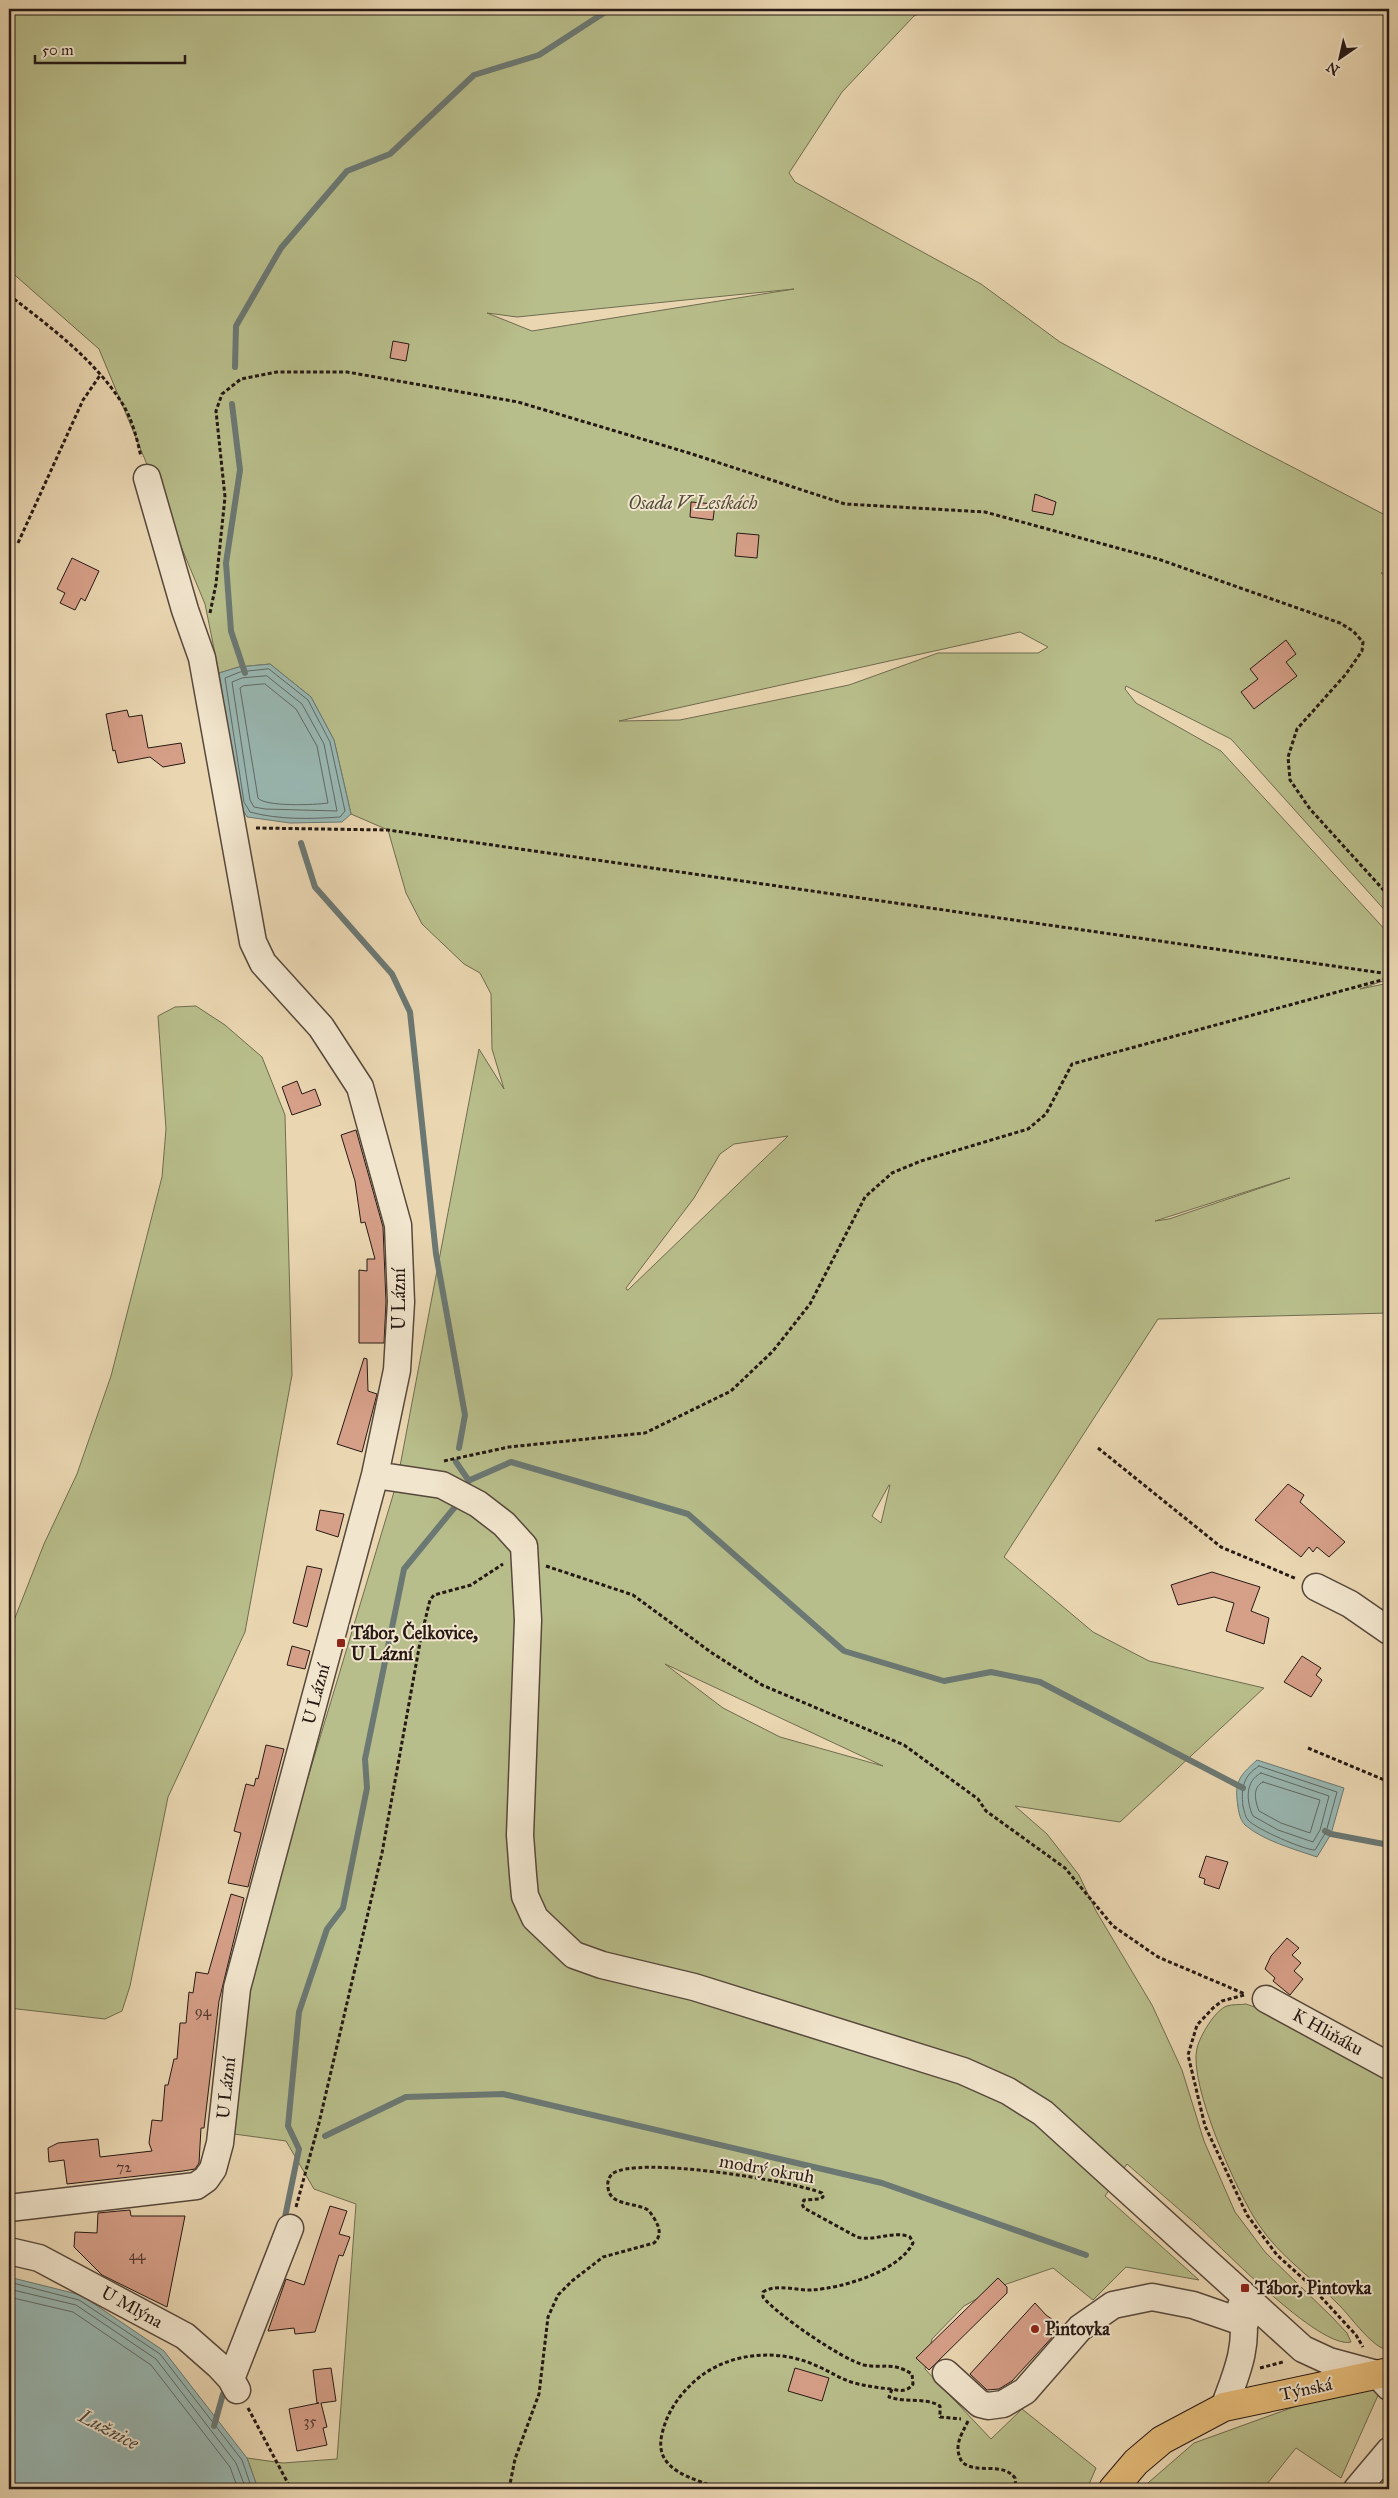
<svg xmlns="http://www.w3.org/2000/svg" width="1398" height="2498" font-family="'IM FELL Great Primer',serif">
<style>
.green{fill:#b8be8b;stroke:#6f6c50;fill-rule:evenodd}
.water{fill:#99b8b3;stroke:#6b7873}
.lines{fill:none;stroke-linecap:round;stroke-linejoin:round}
.shore{stroke:#606864;stroke-width:1}
.stream{stroke:#6b7873;stroke-width:6}
.building{fill:#d69f88;stroke:#261914}
.minor-casing{stroke:#57483c;stroke-width:29}
.major-casing{stroke:#261914;stroke-width:30}
.path{stroke:#261914;stroke-width:3;stroke-dasharray:4 2.5;stroke-linecap:butt}
.minor{stroke:#f1e5cd;stroke-width:26}
.major{stroke:#e5bc79;stroke-width:28}
.poi-dot{fill:#8f2418;stroke:#f1e5cd;stroke-width:2}
.labels{text-anchor:middle;stroke-width:4;stroke-linejoin:round;paint-order:stroke}
.number-label{font-size:15px;fill:#523a31}
.park-label{font-size:18px;font-style:italic;fill:#524b38;stroke:#f1e5cd}
.street-label{font-size:18px;fill:#261914;stroke:#f1e5cd}
.poi-label{font-size:18px;font-weight:bold;fill:#261914;stroke:#f1e5cd;text-anchor:start}
.water-label{font-size:19px;font-style:italic;fill:#484944;stroke:#f1e5cd}
</style>
<rect width="100%" height="100%" fill="#ead7b2"/>
<filter id="stains"><feTurbulence type="fractalNoise" baseFrequency=".004" numOctaves="4"/><feColorMatrix values="0 0 0 0 .2 0 0 0 0 .09 0 0 0 0 .02 0 0 0 .5 -.17"/></filter>
<radialGradient id="worn" r=".72"><stop offset=".6" stop-color="#630" stop-opacity="0"/><stop offset="1" stop-color="#630" stop-opacity=".3"/></radialGradient>
<path class="green" d="M9 9H929L914 16 842 92 789 173 795 182 981 284 1060 342 1246 443 1389 517V572L1381 573 1389 578V915L1231 739 1126 686 1125 689 1136 703 1221 751 1389 934V979L1360 989 1389 983V1313L1158 1319 1004 1557 1093 1632 1149 1661 1264 1688 1120 1822 1015 1806 1047 1834 1079 1875 1096 1911 1152 2005 1182 2070 1204 2141 1235 2212 1265 2252 1332 2317 1347 2333 1351 2342C1320 2350 1221 2247 1196 2224 1173 2204 1150 2184 1127 2164L1105 2196 1199 2280 1126 2267 1093 2300 1053 2268 998 2287 964 2306 932 2339 925 2369 991 2439 1022 2409 1096 2468 1087 2489H258L247 2458 283 2463 337 2459 356 2204 314 2189 286 2141 234 2134 244 1990 397 1482 479 1049 504 1089 492 1049 491 994 480 973 464 964 422 924 406 893 388 830 351 814 334 740 311 697 270 664 239 667 219 673 205 604 99 349 9 270ZM794 289 532 331 487 313 517 317ZM1020 632 1048 647 1038 653H938L849 685 680 720 619 721ZM788 1136 628 1290H627L626 1288 694 1198 720 1154 734 1144ZM1290 1178 1169 1219 1155 1221 1289 1178ZM889 1485H890L881 1523 872 1516ZM665 1664 883 1766 780 1737 723 1708Z
M196 1006 225 1025 262 1057 285 1115 292 1375 245 1632 168 1797 130 1986 122 2011 105 2019 9 2008V1633L44 1544 77 1474 111 1376 162 1177 166 1129 158 1016 175 1007Z
M1246 2004 1266 2011 1389 2076V2350C1374 2350 1351 2317 1340 2306 1314 2279 1280 2257 1259 2225 1238 2195 1188 2084 1197 2048 1200 2036 1215 2010 1227 2006 1233 2004 1240 2005 1246 2004Z
M1388 2373 1341 2478 1296 2448 1263 2489H1141L1194 2443Z"/>
<path class="water" d="M270 664 311 697 334 740 351 814 342 822 290 823 247 817 239 803 219 673 239 667Z
M1257 1760 1344 1788 1331 1834 1317 1857C1294 1849 1264 1841 1245 1825 1239 1819 1238 1808 1237 1799 1235 1779 1243 1773 1257 1760Z
M9 2277 81 2295 164 2351 247 2458 258 2489H9Z"/>
<g class="lines">
<path class="shore" d="M269 669 308 700 330 742 345 811 340 817C311 819 279 820 250 812L244 802 225 678 240 672Z
M267 676 302 704 324 744 337 811 265 809 254 807 250 800 232 682 242 678Z
M265 684 296 709 317 746 328 803C315 805 265 807 258 798L240 688 243 686Z
M1259 1766 1337 1792 1326 1832 1315 1850C1304 1850 1256 1829 1248 1820 1245 1817 1244 1810 1243 1806 1241 1788 1243 1776 1259 1766Z
M1261 1773 1329 1796 1320 1830 1313 1842 1278 1830 1253 1816C1246 1801 1245 1781 1261 1773Z
M1263 1782 1320 1800 1310 1833 1281 1823 1259 1811C1255 1801 1252 1787 1263 1782Z
M9 2282 79 2300 160 2354 242 2460 252 2489
M9 2289 76 2305 156 2359 236 2463 246 2489
M9 2297 73 2312 151 2365 230 2467 238 2489"/>
<path class="stream" d="M235 367 236 326 281 248 347 171 390 154 474 75 539 55 610 9
M232 404 240 470 226 563 231 631 245 673
M301 843 315 887 392 974 410 1012 436 1254 465 1415 459 1448
M456 1462 469 1481
M470 1480 511 1462 688 1514 844 1651 944 1681 991 1672 1040 1682 1243 1788
M1325 1831 1331 1834 1389 1845
M325 2136 406 2097 503 2094 882 2183 1086 2255
M284 2222 299 2149 288 2126 299 2012 327 1929 343 1908 367 1788 365 1759 404 1569 459 1502
M214 2426 223 2394"/>
</g>
<path class="building" d="M393 341 409 344 406 361 390 358Z
M1035 494 1056 502 1053 515 1032 511Z
M691 502 715 504 713 520 690 517Z
M737 533 759 535 757 558 735 556Z
M72 558 99 571 85 601 81 598 75 610 60 603 65 593 57 589Z
M1286 640 1296 654 1286 662 1297 676 1254 709 1241 692 1258 679 1250 669Z
M127 710 129 717 142 715 148 748 181 743 185 763 163 767 150 757 118 763 115 750 113 751 106 714Z
M297 1081 302 1094 315 1089 321 1105 292 1115 282 1087Z
M356 1130 383 1227 386 1302 384 1343H359V1270L367 1271V1259H375L365 1222 361 1223 355 1181 341 1135Z
M364 1358 367 1359 368 1391 377 1394 362 1452 337 1444Z
M1288 1484 1304 1495 1300 1502 1345 1542 1329 1557 1317 1547 1313 1552 1309 1547 1301 1557 1255 1520Z
M320 1510 344 1514 338 1537 316 1530Z
M307 1566 322 1569 307 1627 293 1623Z
M1212 1572 1260 1587 1251 1611 1269 1618 1264 1644 1226 1631 1234 1603 1214 1597 1178 1605 1171 1585Z
M292 1646 310 1651 305 1669 287 1665Z
M1302 1656 1321 1668 1316 1675 1322 1680 1311 1697 1284 1682Z
M266 1745 284 1749 248 1887 228 1883 241 1833 234 1831 246 1784 254 1786 256 1778 258 1779Z
M1206 1856 1228 1862 1219 1889 1204 1884 1205 1879 1199 1877Z
M231 1894 244 1898 219 2001 204 2128H201L199 2163 195 2169 183 2171 67 2184 64 2160 49 2162 48 2148 58 2143 98 2139 100 2157 152 2151 149 2143 152 2120 162 2121 165 2085H168L174 2059H177L180 2023H186L189 1992 193 1993 196 1972 208 1974Z
M1287 1938 1299 1948 1292 1955 1301 1963 1294 1971 1303 1979 1290 1995 1273 1981 1275 1978 1265 1969 1271 1956Z
M330 2206 347 2211 339 2234 350 2237 343 2256 339 2255 315 2332 295 2334 294 2328 268 2331 286 2279 304 2285Z
M130 2210 131 2216H185L167 2307 102 2275 74 2247 75 2232 97 2233 98 2213Z
M998 2278 1007 2287V2293L929 2370 916 2358Z
M1035 2303 1046 2315 1059 2324 1053 2331 1056 2333 1012 2381 999 2389 987 2390 970 2374Z
M331 2368 336 2401 321 2403 327 2427 323 2428 327 2445 297 2451 289 2409 319 2403H317L313 2370Z
M795 2368 829 2378 822 2401 788 2391Z"/>
<g class="lines">
<defs>
<path id="minor" d="M375 1475 442 1485 478 1504 504 1524 524 1546 528 1620 520 1835 523 1875 525 1896 535 1918 556 1938 574 1955 602 1965 694 1987 963 2071 1008 2091 1043 2113 1303 2349 1329 2361 1377 2374 1389 2387
M1316 1587 1350 1604 1389 1631
M1266 1999 1389 2066
M9 2208 196 2186 206 2179 213 2169 220 2143 237 1988 375 1475 397 1370 401 1302 398 1225 360 1087 321 1027 263 963 253 942 202 658 185 610 147 478
M9 2251 39 2258 185 2336 218 2365 231 2379 237 2390
M946 2373 980 2404 988 2406 1003 2404 1025 2391 1080 2328 1113 2305 1152 2297 1193 2305 1245 2323
M231 2379 290 2228
M1224 2407C1237 2373 1250 2343 1241 2306
M1357 2489 1389 2451"/>
<path id="major" d="M1113 2489 1136 2462 1162 2440 1224 2407 1389 2372"/>
</defs>
<use href="#minor" class="minor-casing"/>
<use href="#major" class="major-casing"/>
<path class="path" d="M9 295C49 326 94 359 122 403 132 419 137 438 141 457
M18 543 83 400 101 374
M210 613 216 584 225 497 216 411 222 394 241 379 277 372H347L518 402 689 453 845 504 985 512 1158 559 1340 623 1353 631 1363 642 1362 651 1346 674 1297 729 1288 757 1290 780 1310 809 1389 896
M256 828 388 830 1389 974
M1098 1448 1221 1547 1297 1579
M444 1461 509 1447 645 1433 731 1391 773 1351 810 1304 865 1197 892 1173 921 1161 1028 1129 1046 1114 1072 1064 1389 978
M546 1566 633 1595 712 1653 762 1685 904 1745 978 1799 986 1811 1065 1868 1113 1926 1158 1957 1245 1994
M1308 1748 1389 1782
M1244 1995 1222 2001 1213 2008 1197 2025 1188 2055 1205 2126 1247 2215 1277 2255 1308 2283 1356 2335 1363 2347
M296 2207 319 2123 382 1853 421 1637 430 1600 434 1595 471 1585 503 1564
M1260 2368 1283 2362
M248 2408 291 2489
M968 2421C961 2436 953 2446 962 2462 977 2475 1002 2461 1015 2478L1016 2489
M509 2489 515 2459 539 2394 548 2317 558 2295 572 2281 603 2257 654 2243C660 2237 660 2233 658 2226 656 2221 652 2214 648 2210 635 2202 609 2206 608 2187 607 2182 609 2177 612 2174 636 2155 793 2181 822 2193L823 2197 820 2199 804 2200 802 2204 804 2208 857 2237C875 2242 892 2230 910 2237L913 2243C898 2272 842 2288 812 2290 796 2291 777 2283 763 2292V2297C776 2314 843 2360 864 2365 885 2369 891 2361 912 2374L913 2384C907 2392 901 2391 892 2389L889 2397C906 2403 925 2397 940 2406V2417L961 2419
M720 2489C693 2478 653 2471 662 2434 667 2412 679 2395 696 2380 728 2352 779 2348 817 2366 829 2371 839 2378 851 2382 865 2386 878 2388 892 2389"/>
<use href="#minor" class="minor"/>
<use href="#major" class="major"/>
</g>
<g class="poi-dot">
<rect x="336" y="1638" width="10" height="10" rx="2.5"/>
<rect x="1240" y="2283" width="10" height="10" rx="2.5"/>
<circle cx="1035" cy="2329" r="5"/>
</g>
<g class="labels">
<g class="number-label">
<text x="203" y="2016">94</text>
<text x="124" y="2172">72</text>
<text x="137" y="2260">44</text>
<text x="310" y="2426">35</text>
</g>
<g class="park-label">
<text x="693" y="509">Osada V Lesíkách</text>
</g>
<g class="street-label">
<text transform="translate(399 1299) rotate(-90)" y="6">U Lázní</text>
<text transform="translate(316 1694) rotate(-75)" y="6">U Lázní</text>
<text transform="translate(1328 2032) rotate(29)" y="6">K Hliňáku</text>
<text transform="translate(226 2088) rotate(-84)" y="6">U Lázní</text>
<text transform="translate(767 2169) rotate(10)" y="6">modrý okruh</text>
<text transform="translate(132 2307) rotate(29)" y="6">U Mlýna</text>
<text transform="translate(1306 2389) rotate(-12)" y="6">Týnská</text>
</g>
<g class="poi-label">
<text x="351" y="1639">Tábor, Čelkovice,<tspan x="351" dy="21">U Lázní</tspan></text>
<text x="1255" y="2294">Tábor, Pintovka</text>
<text x="1045" y="2335">Pintovka</text>
</g>
<g class="water-label">
<text transform="translate(109 2429) rotate(28)" y="7">Lužnice</text>
</g>
</g>
<rect width="1398" height="2498" fill="none" stroke="#ead7b2" stroke-width="30"/>
<rect x="10" y="10" width="1378" height="2478" fill="none" stroke="#261914" stroke-width="2.5"/>
<rect x="15" y="15" width="1368" height="2468" fill="none" stroke="#261914"/>
<g transform="translate(1340 58) rotate(214)" stroke="#f1e5cd" stroke-width="4" paint-order="stroke">
<path d="M0-4L9 19L0 12L-9 19Z" fill="#261914"/>
<text y="-8" font-size="14" font-weight="bold" text-anchor="middle" fill="#261914">N</text>
</g>
<path d="M35 55v8h150v-8" fill="none" stroke="#261914" stroke-width="2.5"/>
<text x="42" y="55" font-size="15" fill="#261914" stroke="#f1e5cd" stroke-width="4" paint-order="stroke">50 m</text>
<rect width="100%" height="100%" filter="url(#stains)"/>
<rect width="100%" height="100%" fill="url(#worn)"/>
</svg>
